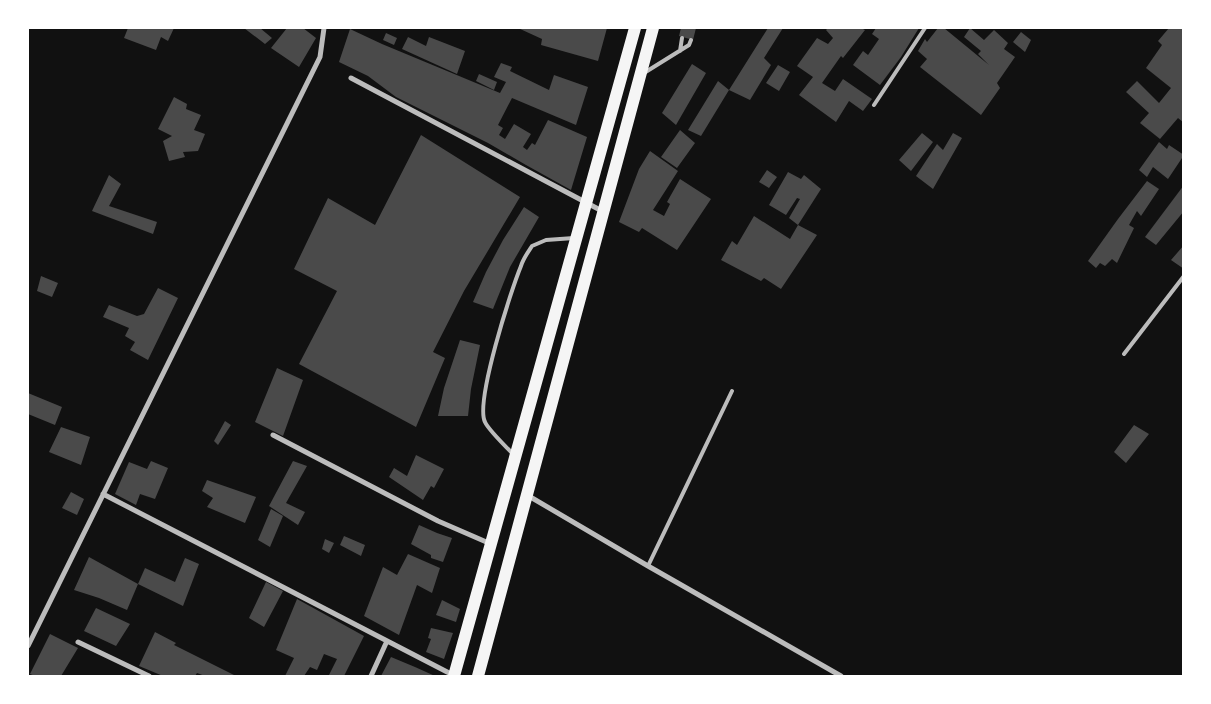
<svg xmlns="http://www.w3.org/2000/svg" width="1211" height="704" font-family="'Fira Sans',sans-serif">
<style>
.building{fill:#4a4a4a}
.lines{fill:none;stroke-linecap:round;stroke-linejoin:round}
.service{stroke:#bcbcbc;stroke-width:4}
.minor{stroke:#bcbcbc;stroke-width:5}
.primary{stroke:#f5f5f5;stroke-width:12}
</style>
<rect width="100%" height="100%" fill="#111"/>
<path class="building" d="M128 28H174L168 41 161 37 156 50 124 38Z
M244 28H260L272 38 265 44Z
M287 28H303L316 38 299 67 271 48Z
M518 28H607L598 61 541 45 542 39Z
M681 28H696L693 40 679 36Z
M768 28H783L764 58 771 65 750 100 729 90 701 136 688 130 718 81 729 90Z
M828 28H861L865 30 843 58 841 56 822 83 835 91 843 79 872 99 863 111 849 101 836 122 799 95 813 77 797 66 817 38 828 44 833 38 826 30Z
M876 28H919L901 57 880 85 853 65 863 51 868 55 879 39 872 34Z
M938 28H944L989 65 978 54 981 51 964 37 970 28 984 40 994 30 1008 43 1004 49 1015 57 997 83 1000 88 981 115 920 67 927 59 918 51 925 39 927 42Z
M1169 28H1184V123L1178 118 1160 139 1140 123 1149 113 1126 92 1137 81 1159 103 1171 88 1146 68 1162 45 1158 41Z
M350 29 382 44 500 93 506 82 494 77 501 63 512 67 510 71 549 90 554 75 588 87 576 125 512 98 498 125 503 128 499 135 505 139 514 124 531 134 523 147 527 150 532 143 535 145 548 120 587 137 571 190 526 165 488 143 396 97 368 76 339 62Z
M1021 32 1031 40 1025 52 1013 42Z
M386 33 397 38 394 45 383 40Z
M408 37 426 46 429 37 465 51 457 74 402 49Z
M692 64 706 73 676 125 662 113Z
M778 65 790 72 779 91 766 83Z
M479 74 497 82 494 90 476 81Z
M174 97 187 104 186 109 201 115 194 130 205 134 198 151 183 152 185 157 169 161 163 141 172 136 158 129Z
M680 130 695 143 677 168 661 157Z
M922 133 933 142 911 171 899 160Z
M953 133 962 138 933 189 916 176 937 144 943 150Z
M421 135 520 197 464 291 433 352 445 358 416 427 299 364 337 291 294 269 328 198 375 225Z
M1159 142 1167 149 1169 145 1184 155 1168 179 1153 167 1147 177 1139 170Z
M650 151 678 171 653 210 664 216 670 204 667 202 680 179 711 199 677 250 642 228 639 232 619 222 639 169Z
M767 170 777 177 769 188 759 182Z
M788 172 801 179 804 175 821 189 798 225 789 218 800 199 797 198 786 215 769 205Z
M109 175 121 184 109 206 157 222 153 234 92 211Z
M1147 181 1159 189 1141 216 1137 211 1129 225 1134 228 1117 263 1112 259 1105 266 1100 263 1096 268 1088 261 1118 219Z
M1184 185V211L1156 245 1145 237Z
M524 207 539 217 510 267 493 309 473 302 486 272 503 240Z
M754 216 790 239 798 225 817 235 781 289 764 278 761 281 721 260 732 241 737 245Z
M1184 245V269L1171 260Z
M41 276 58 283 52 297 37 291Z
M158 288 178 298 148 360 130 350 135 342 125 336 129 328 103 317 109 305 137 316 144 314Z
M460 340 480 345 471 389 468 416H438L444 388Z
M277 368 303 380 283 436 255 422Z
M28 393 62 407 55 425 28 414Z
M225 421 231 425 218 445 214 441Z
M1134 425 1149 434 1126 463 1114 452Z
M61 427 90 437 81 465 49 452Z
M416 455 444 469 434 488 431 486 423 500 389 477 394 468 407 476Z
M151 461 168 468 155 499 140 494 136 505 115 494 129 462 147 469Z
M293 461 307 466 286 503 305 512 298 525 269 506Z
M207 480 256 497 245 523 207 507 213 498 202 491Z
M71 492 84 499 77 515 62 508Z
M271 509 283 516 270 547 258 540Z
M419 525 437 533 452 538 443 562 431 558V555L411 544Z
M344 536 365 545 361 556 340 545Z
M325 539 334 543 329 553 322 549Z
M408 554 440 568 432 593 417 585 399 635 364 616 383 567 397 575Z
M89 557 138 584 127 610 99 598 74 590Z
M185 558 199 564 183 606 138 584 145 568 175 582Z
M266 582 283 591 264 627 249 618Z
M297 599 364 636 344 676H332L329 675 337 659 324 654 317 670 310 667 304 676H285L294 658 276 650Z
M442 600 460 609 456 622 436 615Z
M96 608 130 624 116 646 84 631Z
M431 628 453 633 444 659 426 652 431 639 428 638Z
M155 632 176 643 174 645 236 676H205L197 673 195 676H163L139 666Z
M50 634 78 648 61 676H35L30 674Z
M391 657 415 667 435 676H381Z"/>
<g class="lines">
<path class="service" d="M680 51 682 38
M644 73 689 45 691 40
M874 105 925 28
M1124 354 1184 276
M513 454C506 447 488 429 485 422 475 402 511 290 521 266 523 259 528 252 532 246L546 240 574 238
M648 566 732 391"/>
<path class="minor" d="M351 78 602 211
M273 435 438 521 491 544
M103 494 453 675
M527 495 648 566 841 676
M78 642 149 676
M28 646 320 57 324 28
M371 676 387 641"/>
<path class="primary" d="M454 676 635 28
M478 676 653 28"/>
</g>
<rect width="1211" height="704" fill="none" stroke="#ffffff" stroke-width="58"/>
</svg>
